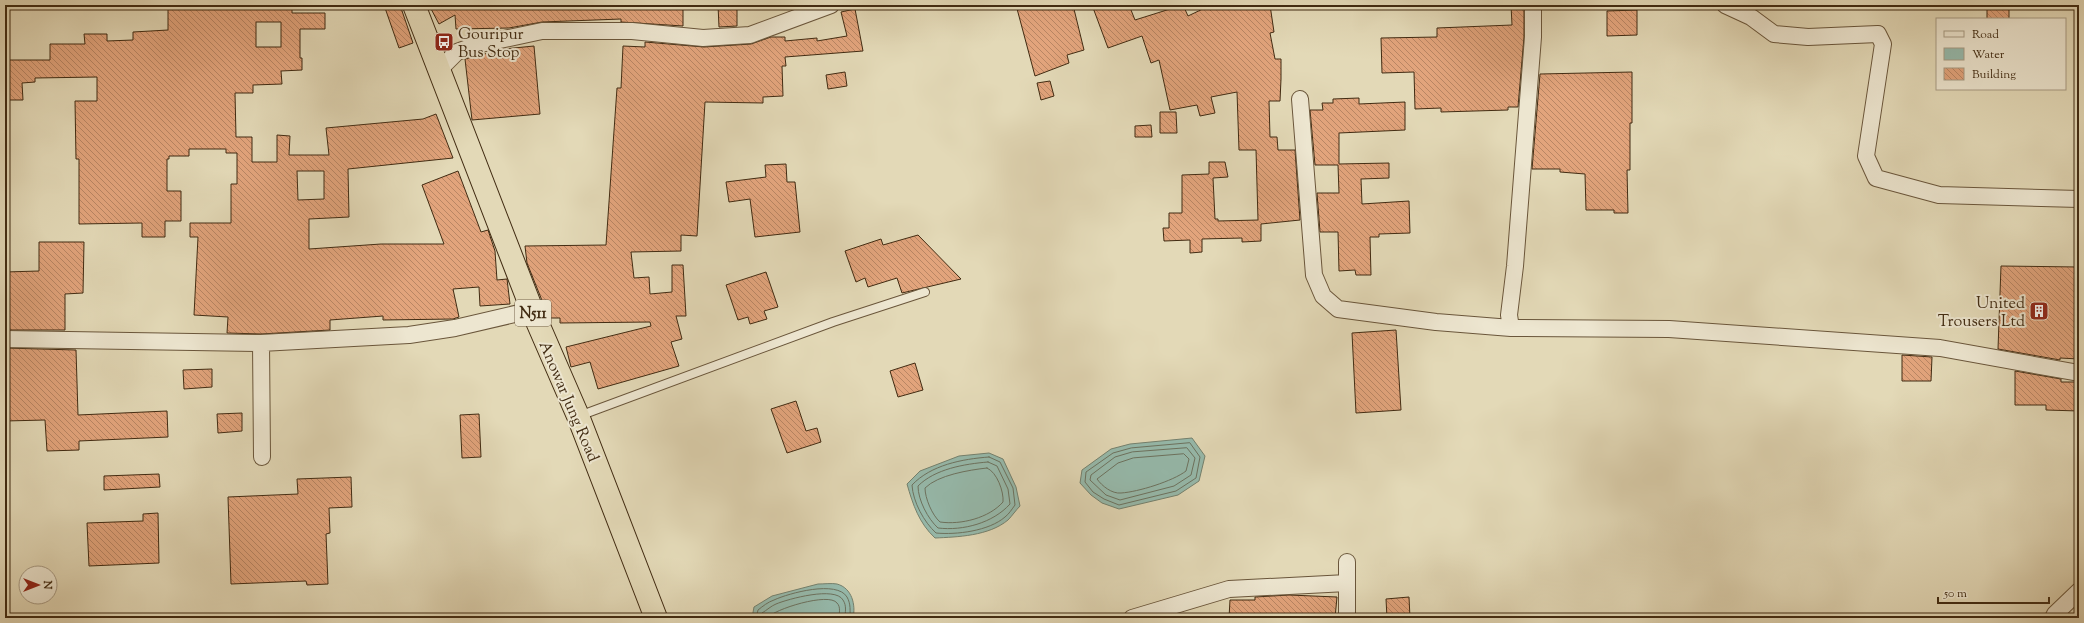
<svg xmlns="http://www.w3.org/2000/svg" width="2084" height="623" font-family="'Sorts Mill Goudy',serif">
<style>
.water{fill:#96baac;stroke:#74816e}
.lines{fill:none;stroke-linecap:round;stroke-linejoin:round}
.shore{stroke:#6c725f;stroke-width:1}
.building{fill:url(#building-back-hatch);stroke:#412b12;fill-rule:evenodd}
.lane-casing{stroke:#6a563b;stroke-width:10}
.street-casing{stroke:#6a563b;stroke-width:18}
.highway-casing{stroke:#412b12;stroke-width:24}
.lane{stroke:#ede6d0;stroke-width:8}
.street{stroke:#ede6d0;stroke-width:16}
.highway{stroke:#e3d9b7;stroke-width:22}
.labels{text-anchor:middle;stroke-width:4;stroke-linejoin:round;paint-order:stroke}
.shield{fill:#ede6d0;stroke:#75634b;stroke-width:1}
.shield-label{font-size:15px;font-weight:bold;fill:#412b12}
.poi-label{font-size:16px;fill:#412b12;stroke:#ede6d0;text-anchor:start}
.street-label{font-size:16px;fill:#412b12;stroke:#ede6d0}
</style>
<defs>
<pattern id="building-back-hatch" width="6" height="6" patternUnits="userSpaceOnUse"><rect width="6" height="6" fill="#e2a47c"/><path d="M-1 5l2 2M0 0l6 6M5-1l2 2" fill="none" stroke="#b98664"/></pattern>
</defs>
<rect width="100%" height="100%" fill="#e3d9b7"/>
<filter id="stains"><feTurbulence type="fractalNoise" baseFrequency=".005" numOctaves="4"/><feColorMatrix values="0 0 0 0 .2 0 0 0 0 .09 0 0 0 0 .02 0 0 0 .5 -.17"/></filter>
<radialGradient id="worn" r=".72"><stop offset=".6" stop-color="#630" stop-opacity="0"/><stop offset="1" stop-color="#630" stop-opacity=".3"/></radialGradient>
<path class="water" d="M1192 438 1205 456 1199 481 1178 495 1119 509 1102 503 1091 495 1080 483 1082 470 1111 449 1130 444Z
M989 453 1003 459 1016 487 1020 506C1016 510 1012 516 1008 520 989 536 957 537 935 538 919 523 913 505 907 484L920 471 959 456Z
M818 584C824 584 832 583 837 584 852 588 856 605 853 618H752L754 607 772 596Z"/>
<g class="lines">
<path class="shore" d="M1190 443 1200 457 1196 478 1176 491 1119 505 1104 499 1093 492 1085 482 1086 472 1113 453 1131 448Z
M1187 448 1195 458 1191 475 1174 486 1120 500 1106 495 1090 480 1091 475 1115 457 1132 452Z
M1184 454 1189 459 1186 471C1173 481 1138 492 1121 493 1112 494 1102 486 1097 479L1118 463 1133 458Z
M989 457 1000 462 1013 488 1015 505C1012 509 1009 514 1005 517 989 531 956 535 936 533 924 522 913 502 912 485 931 465 962 459 989 457Z
M988 462 997 466 1008 489 1010 504C993 523 963 531 938 528 928 519 918 500 918 486 935 469 964 464 988 462Z
M987 468C997 472 1004 492 1003 502 989 518 961 525 940 522 932 515 925 498 925 488 938 475 969 470 987 468Z
M756 618 758 610C763 606 768 602 774 600 789 593 837 580 847 597 851 604 850 611 850 618
M761 618 762 613C767 610 771 606 776 604 788 599 835 586 843 600 847 606 845 612 845 618
M767 618C774 609 829 592 837 603 841 607 839 613 839 618"/>
</g>
<path class="building" d="M168 5H292V13H325V29H300V58H302V70L281 71 282 84 253 85V93H235L236 137H252V162H277V135L290 136 289 155H329L326 128 423 119 436 114 453 158 348 169 349 217 309 219V249L381 244H444L422 185 458 171 481 232 488 230 495 251 497 280 507 279 510 304 480 306 479 287 453 289 459 317 453 319 383 320V316L330 320V330L261 334 227 333 228 317 194 315 198 237H190V223H231V184H237V153H226V149H189V156H169V159H167V191H181V221H165V237H142V223L79 224V159H76L75 101H97V77L35 78V82L22 83 23 100H5V60H50V44H85L84 34H107V41L133 40V32L168 30ZM256 22H281V47H256ZM297 171H324V199L298 200Z
M384 5H400L413 43 399 48Z
M429 5H446L448 9 509 7V5H683V26L621 22V19L542 22 509 28 456 29 455 15 439 24Z
M718 5H737V26L719 27Z
M1016 5H1073L1084 50 1067 55 1069 63 1035 76Z
M1092 5H1129L1135 20 1170 9 1168 5H1183L1188 16 1209 6 1210 10 1220 5H1270L1274 32 1270 33 1275 59H1281V79L1280 101H1269L1270 137H1277L1278 150H1295L1300 220 1261 224V241L1242 242V238L1202 239V252L1190 253V240L1164 241 1163 228H1169V213H1182V175L1209 174V162H1225L1228 177 1213 178 1215 219H1218V221L1258 220 1256 150H1239L1237 92 1211 97 1215 113 1200 116 1197 105 1170 110 1159 60 1151 63 1142 36 1108 48Z
M1511 5H1524V37L1518 107H1508V110L1441 112V108L1415 109 1414 72 1382 73 1381 38 1437 37V28L1512 25Z
M1987 5H2009V19H1987Z
M855 9 863 51 785 57 786 66H782L783 96 763 97V103L705 102 697 236 681 235V251L631 252 634 278 649 277 650 294 672 292V265H683L686 316H676L682 339 671 342 679 366 598 389 590 362 571 367 566 347 651 326 650 322 560 323V318H549L527 263 525 246 606 245 617 88H621L623 46 645 47V42L704 47 751 44 771 37H785V41L817 38V41L847 36 841 12Z
M1637 10V35L1607 36V11Z
M534 46 540 114 472 120 465 59 504 49Z
M845 72 847 86 828 89 826 75Z
M1632 72V123H1630V170H1627L1628 213H1614V210H1586L1585 174 1560 172V169H1532L1540 74Z
M1050 81 1054 96 1041 100 1037 83Z
M1359 98V104L1405 102V130L1339 133V164L1389 163V178L1361 179 1362 204 1409 201 1410 233 1379 234V237H1370L1371 275H1356L1355 270 1339 271 1338 232H1320L1317 193H1339L1338 165H1315L1310 110H1323L1322 103H1333V99Z
M1160 112H1176L1177 133H1160Z
M1151 125 1152 137H1135V126Z
M786 164 787 182H795L800 232 755 237 750 199 729 202 726 182 766 177 765 165Z
M918 235 961 279 902 293 897 278 868 287 865 278 856 282 845 251 881 239 883 245Z
M39 242H84L83 293 65 294V330H5V272L39 271Z
M2001 266 2079 267V359L2060 358V360L1998 349Z
M766 272 778 307 764 311 767 319 750 324 748 317 738 320 726 285Z
M1396 330 1401 410 1356 413 1352 333Z
M5 348 76 350 78 415 167 411 168 437 79 441V450L47 451 45 420 5 421Z
M1902 355 1932 357 1931 381H1902Z
M915 363 923 390 898 397 890 371Z
M212 369V387L184 389 183 370Z
M2015 371 2061 379V382H2079V411L2046 410V405H2015Z
M796 401 806 431 817 428 821 442 787 453 771 409Z
M242 413V431L218 433 217 414Z
M479 414 481 457 462 458 460 415Z
M159 474 160 487 104 490V476Z
M351 477 352 507 329 508 330 533 326 534 328 584 307 585 306 581 231 584 228 497 298 494 297 479Z
M158 513 159 563 89 566 87 523 143 521V514Z
M1289 595 1337 597 1335 618H1229L1230 600H1255V597Z
M1409 597 1410 618H1387L1386 599Z"/>
<g class="lines">
<defs>
<path id="lane" d="M579 416 833 322 925 292"/>
<path id="street" d="M1725 5 1751 17 1774 34 1808 37 1878 34 1883 44 1866 156 1876 178 1939 195 2079 199
M440 69 457 52 476 45 542 31H632L703 38 750 35 831 5
M1300 99 1314 275 1323 296 1338 309 1436 322 1511 328 1669 329 1940 348 2079 373
M1511 328 1509 315 1515 266 1533 37V5
M5 339 261 343 409 335 455 328 532 310
M261 343 262 457
M1347 562V618
M1132 618 1229 589 1347 583
M2053 618 2055 614 2079 591"/>
<path id="highway" d="M414 5 532 310 578 416 656 618"/>
</defs>
<use href="#lane" class="lane-casing"/>
<use href="#street" class="street-casing"/>
<use href="#highway" class="highway-casing"/>
<use href="#lane" class="lane"/>
<use href="#street" class="street"/>
<use href="#highway" class="highway"/>
</g>
<defs>
<symbol id="bus-square" viewBox="-11 -11 22 22"><rect x="-9" y="-9" width="18" height="18" rx="4" fill="#8f2418" stroke="#ede6d0"/><path d="M-5-6H5V4H4V6H2V4H-2V6H-4V4H-5ZM-3.5-4V0h7V-4ZM-3.5 1.2v1.5H-2V1.2ZM2 1.2v1.5H3.5V1.2Z" fill="#fff"/></symbol>
<symbol id="building-square" viewBox="-11 -11 22 22"><rect x="-9" y="-9" width="18" height="18" rx="4" fill="#8f2418" stroke="#ede6d0"/><path d="M-4-6H4V6H1V3H-1V6H-4ZM-2.5-4.3h1.7v1.8h-1.7ZM.8-4.3h1.7v1.8H.8ZM-2.5-1h1.7V.8h-1.7ZM.8-1h1.7V.8H.8Z" fill="#fff"/></symbol>
</defs>
<g fill-rule="evenodd">
<use href="#bus-square" x="433" y="31" width="22" height="22"/>
<use href="#building-square" x="2028" y="300" width="22" height="22"/>
</g>
<g class="labels">
<rect class="shield" x="515" y="300" width="36" height="26" rx="3"/>
<g class="shield-label">
<text x="533" y="318">N511</text>
</g>
<g class="poi-label">
<text x="458" y="39">Gouripur<tspan x="458" dy="18">Bus Stop</tspan></text>
<text x="2025" y="308" text-anchor="end">United<tspan x="2025" dy="18">Trousers Ltd</tspan></text>
</g>
<g class="street-label">
<text transform="translate(570 401) rotate(67)" y="6">Anowar Jung Road</text>
</g>
</g>
<rect width="2084" height="623" fill="none" stroke="#e3d9b7" stroke-width="20"/>
<rect x="6" y="6" width="2072" height="611" fill="none" stroke="#412b12" stroke-width="2"/>
<rect x="10" y="10" width="2064" height="603" fill="none" stroke="#412b12"/>
<rect x="1936" y="18" width="130" height="72" fill="#ede6d0" stroke="#a89b84"/>
<rect x="1944" y="31" width="20" height="6" fill="#ede6d0" stroke="#a89b84"/>
<text x="1972" y="38" font-size="12" fill="#412b12">Road</text>
<rect x="1944" y="48" width="20" height="12" fill="#96baac" stroke="#a89b84"/>
<text x="1972" y="58" font-size="12" fill="#412b12">Water</text>
<rect x="1944" y="68" width="20" height="12" fill="url(#building-back-hatch)" stroke="#a89b84"/>
<text x="1972" y="78" font-size="12" fill="#412b12">Building</text>
<g transform="translate(38 585) rotate(90)"><circle r="19" fill="#ede6d0" stroke="#a89b84"/>
<path d="M0-3L7 15L0 10L-7 15Z" fill="#8f2418"/>
<text y="-6" font-size="11" font-weight="bold" text-anchor="middle" fill="#412b12">N</text>
</g>
<path d="M1938 597v6h111v-6" fill="none" stroke="#412b12" stroke-width="2"/>
<text x="1944" y="597" font-size="12" fill="#412b12" stroke="#ede6d0" stroke-width="3" paint-order="stroke">50 m</text>
<rect width="100%" height="100%" filter="url(#stains)"/>
<rect width="100%" height="100%" fill="url(#worn)"/>
</svg>
